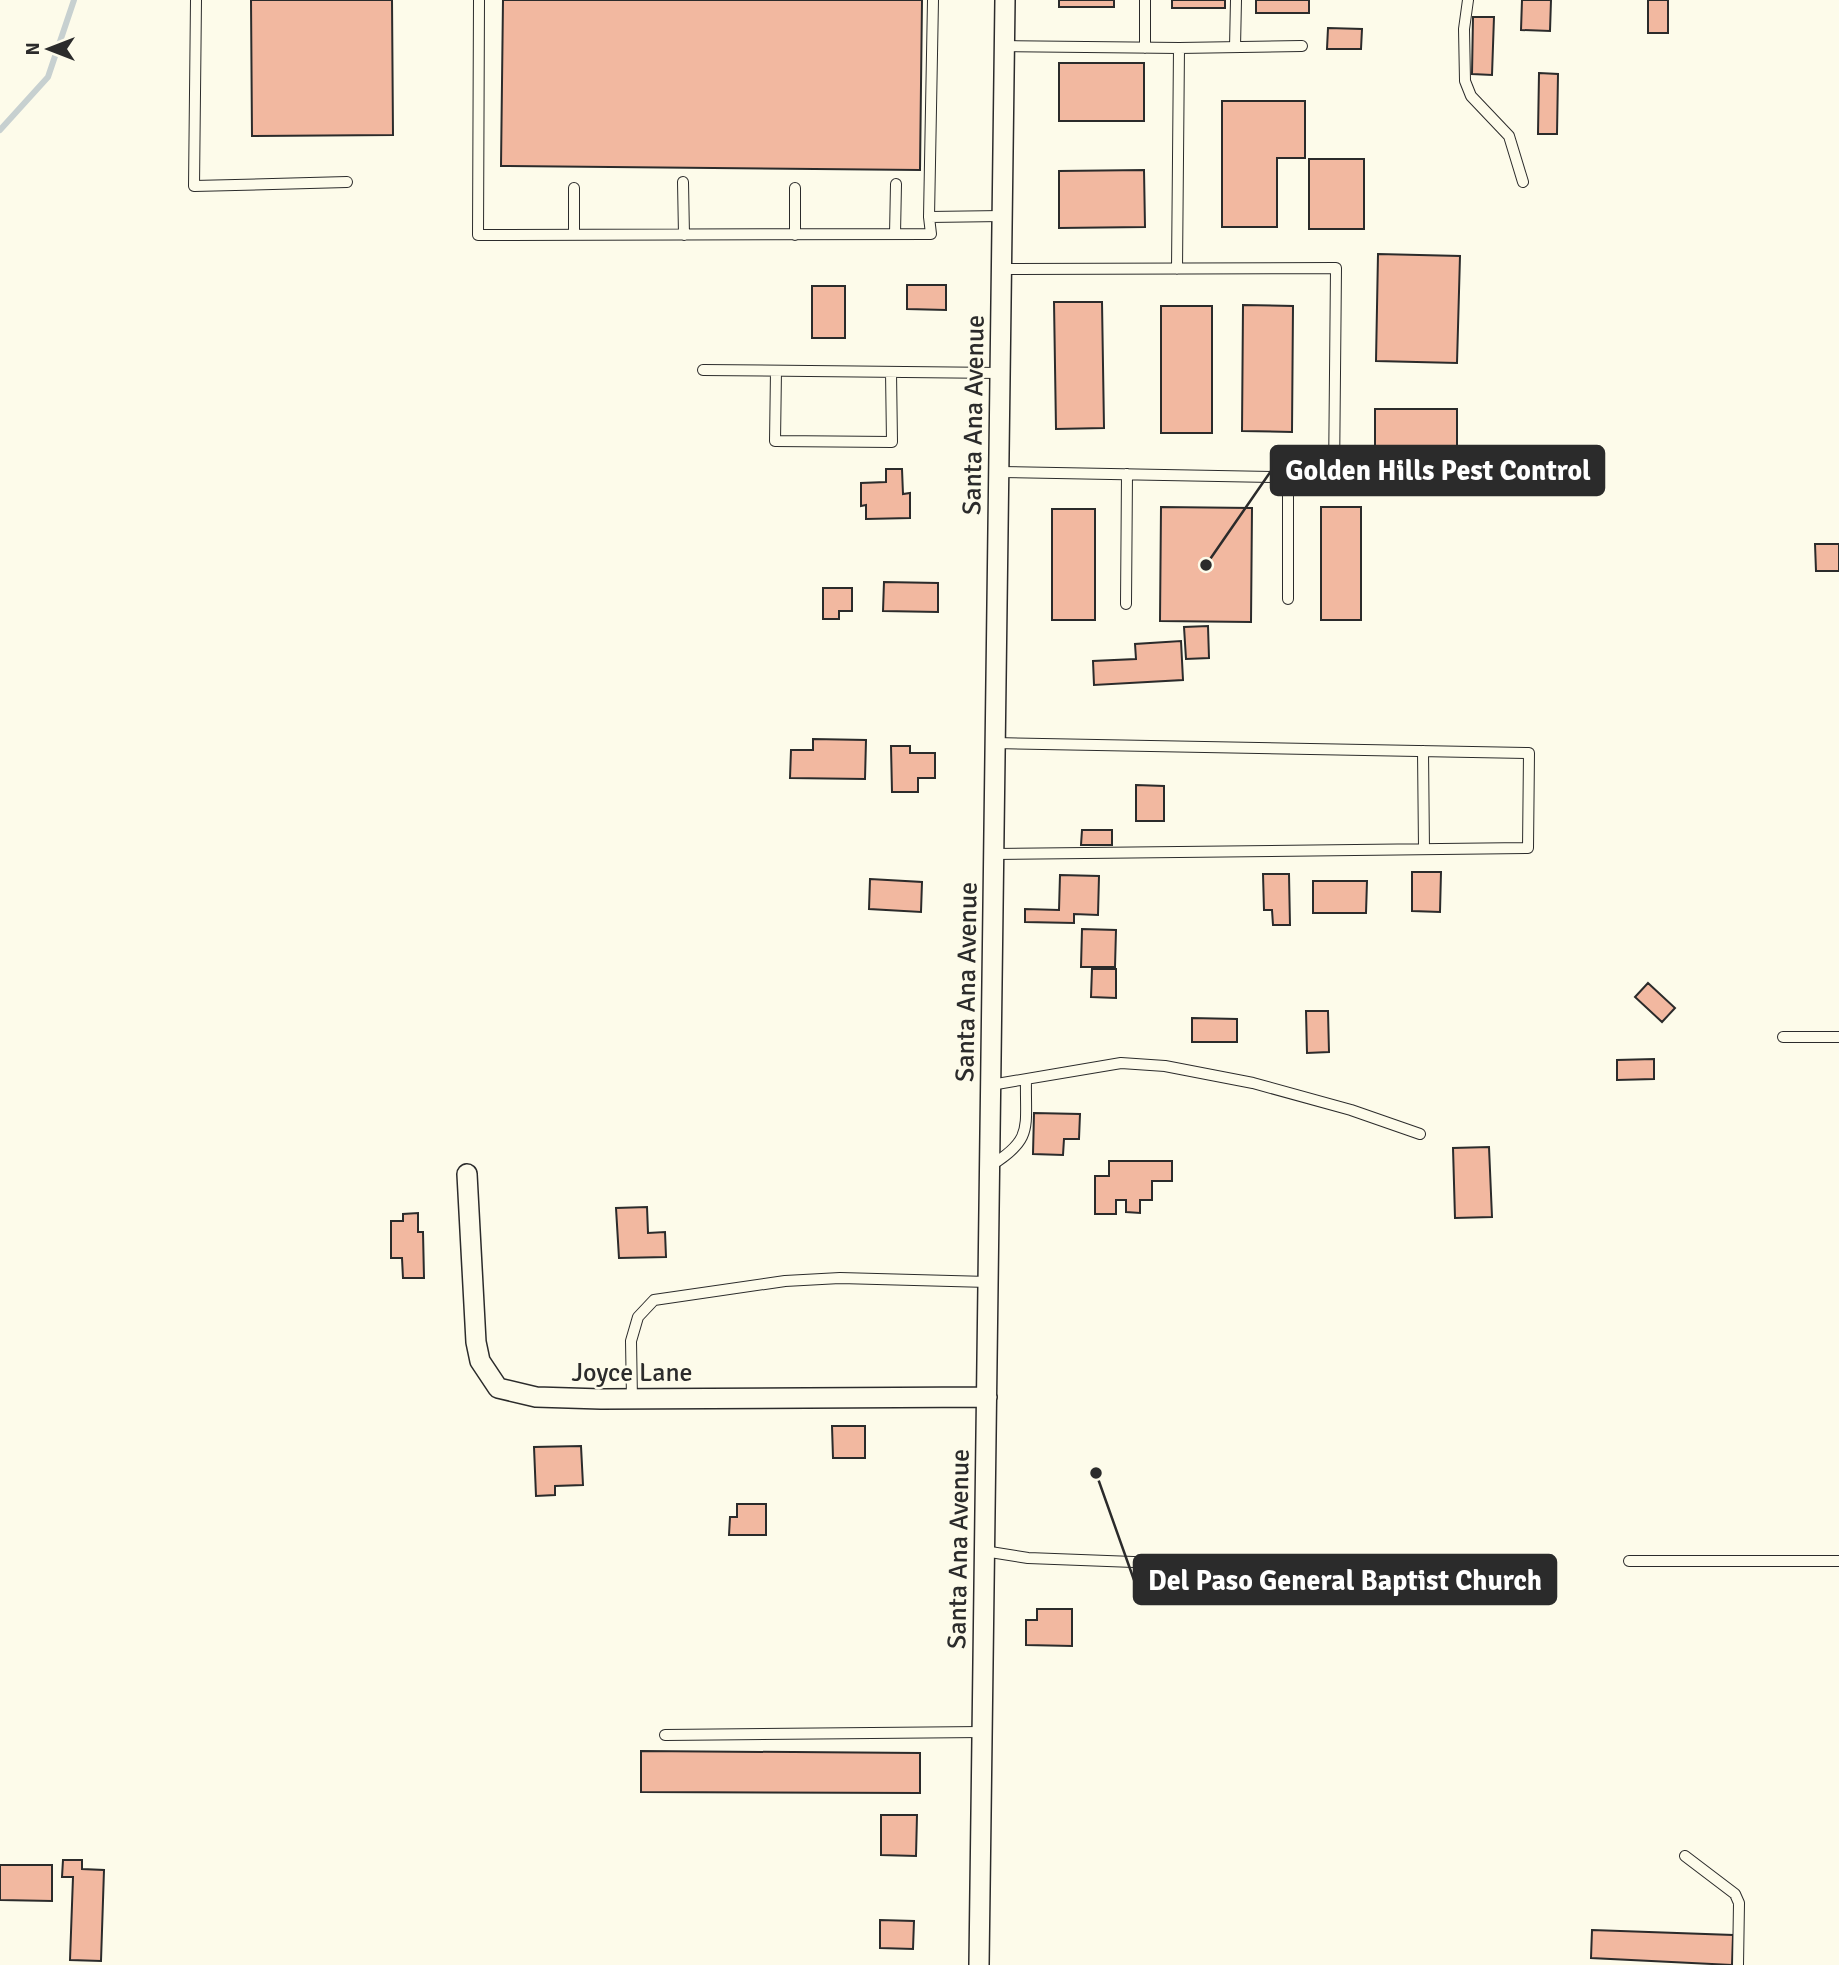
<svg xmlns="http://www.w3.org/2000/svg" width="1839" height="1965" font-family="Signika,sans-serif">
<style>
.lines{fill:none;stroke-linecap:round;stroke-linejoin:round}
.stream{stroke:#c7d0d0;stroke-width:6}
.building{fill:#f2b8a0;stroke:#2b2b2b;stroke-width:2}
.service-casing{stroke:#2b2b2b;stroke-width:12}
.minor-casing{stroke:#2b2b2b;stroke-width:22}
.service{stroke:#fdfbea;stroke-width:10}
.minor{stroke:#fdfbea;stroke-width:19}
.labels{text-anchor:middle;stroke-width:5;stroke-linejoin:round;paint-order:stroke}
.street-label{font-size:26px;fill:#2b2b2b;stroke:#fdfbea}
.leader{fill:none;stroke:#2b2b2b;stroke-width:2.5}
.callout-dot{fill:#2b2b2b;stroke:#fdfbea;stroke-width:2.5}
.callout{fill:#2b2b2b;stroke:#2b2b2b;stroke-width:2.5}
.callout-label{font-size:28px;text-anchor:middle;font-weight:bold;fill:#fff}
</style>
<rect width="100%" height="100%" fill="#fdfbea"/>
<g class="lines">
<path class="stream" d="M0 130 48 77 74 0"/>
</g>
<path class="building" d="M251 0H392L393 135 252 136Z
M503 0H922L920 170 501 166Z
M1059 0H1114V7H1059Z
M1172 0H1225V8H1172Z
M1256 0H1309V13H1256Z
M1522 0H1551L1550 31 1521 30Z
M1648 0H1668V33H1648Z
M1473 17H1494L1492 75 1472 74Z
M1328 28 1362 29 1361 49H1327Z
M1059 63H1144V121H1059Z
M1539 73 1558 74 1557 134H1538Z
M1222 101H1305V158H1277V227H1222Z
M1309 159H1364V229H1309Z
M1144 170 1145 227 1059 228V171Z
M1378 254 1460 256 1457 363 1376 361Z
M907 285H946V310L907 309Z
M812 286H845V338H812Z
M1054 302H1102L1104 428 1056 429Z
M1243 305 1293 306 1292 432 1242 431Z
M1161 306H1212V433H1161Z
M1375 409H1457V463H1375Z
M886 469H902L903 494 910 493V518L866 519V505L861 506V483L886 482Z
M1161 507 1252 508 1251 622 1160 621Z
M1321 507H1361V620H1321Z
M1052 509H1095V620H1052Z
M1815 544H1839V571H1816Z
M884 582 938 583V612L883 611Z
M823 588H852V611H839V619H823Z
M1208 626 1209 658 1186 659 1184 627Z
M1181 641 1183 680 1094 685 1093 661 1136 659 1135 644Z
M813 739 866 740 865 779 790 778 791 750H813Z
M891 746H910V753H935V778H918V792H892Z
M1136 785 1164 786V821H1136Z
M1082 830H1112V845H1081Z
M1412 872H1441L1440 912 1412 911Z
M1263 874H1289L1290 925H1273L1272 910H1264Z
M1060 875 1099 876 1098 915 1074 914V923L1025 922V909L1059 910Z
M870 879 922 882 921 912 869 909Z
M1313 881H1367L1366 913H1313Z
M1082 929 1116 930 1115 967H1081Z
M1092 969H1116V998L1091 997Z
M1648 983 1675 1008 1662 1022 1635 997Z
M1306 1011H1328L1329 1052 1307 1053Z
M1192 1018 1237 1019V1042H1192Z
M1654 1059V1079L1617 1080V1060Z
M1034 1113 1080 1114 1079 1139H1064L1063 1155 1033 1154Z
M1489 1147 1492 1217 1455 1218 1453 1148Z
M1109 1161H1172V1181H1152V1200H1140V1213L1126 1212V1200H1116V1214H1095V1176H1109Z
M647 1207 648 1233 665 1232 666 1257 619 1258 616 1208Z
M418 1213V1232H423L424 1278H403L402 1258H391V1221H403V1214Z
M832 1426H865V1458H833Z
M581 1446 583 1485 555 1486V1495L536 1496 534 1447Z
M737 1504H766V1535H729L730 1517H737Z
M1037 1609H1072V1646L1026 1645V1620H1037Z
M641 1751 920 1753V1793L641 1792Z
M881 1815H917L916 1856 881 1855Z
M63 1860H82V1869L104 1870 101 1961 70 1960 73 1877H62Z
M0 1865H52V1901L0 1900Z
M880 1920 914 1921 913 1949 880 1948Z
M1592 1930 1733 1935 1732 1965 1591 1958Z"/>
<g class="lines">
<defs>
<path id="service" d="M196 0 194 186 347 182
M479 0 478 235 931 234 929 217
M933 0 929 217 1002 216
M1145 0V48
M1468 0 1464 29 1465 81 1471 96 1509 136 1523 182
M1005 46 1179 48
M1235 47 1236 0
M683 182 684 235
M795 188V235
M895 234 896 184
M574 235V188
M1177 269 1179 48 1302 46
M703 370 1000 373
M776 371 775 441 892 442 891 372
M999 472 1334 478 1336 268 1002 269
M1288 477V599
M1126 604 1127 474
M1423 751 1424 849
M994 854 1528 848 1529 753 995 743
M1783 1037H1839
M991 1085 1121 1063 1165 1066 1253 1083 1351 1110 1420 1134
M990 1166C1034 1139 1025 1128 1026 1080
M632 1399 631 1341 638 1317 654 1300 785 1281 840 1278 988 1282
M984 1551 1028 1558 1419 1573
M1629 1561H1839
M665 1735 982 1732
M1685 1856 1735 1894 1739 1903 1738 1965"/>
<path id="minor" d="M467 1174 476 1342 480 1361 498 1388 536 1397 601 1399 987 1397
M979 1965 1005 0"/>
</defs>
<use href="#service" class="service-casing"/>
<use href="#minor" class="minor-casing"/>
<use href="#service" class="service"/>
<use href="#minor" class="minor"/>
</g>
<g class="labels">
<g class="street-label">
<text transform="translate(973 415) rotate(-89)" y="9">Santa Ana Avenue</text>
<text transform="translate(966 982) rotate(-89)" y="9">Santa Ana Avenue</text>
<text x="632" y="1381">Joyce Lane</text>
<text transform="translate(958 1549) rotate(-89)" y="9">Santa Ana Avenue</text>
</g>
</g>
<path class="leader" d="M1206 565L1271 471M1096 1473L1134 1580"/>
<g class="callout-dot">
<circle cx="1206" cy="565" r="7"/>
<circle cx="1096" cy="1473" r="7"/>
</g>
<g class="callout">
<rect x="1271" y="446" width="333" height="49" rx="7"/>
<rect x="1134" y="1555" width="422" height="49" rx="7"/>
</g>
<g class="callout-label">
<text x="1438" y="480">Golden Hills Pest Control</text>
<text x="1345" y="1590">Del Paso General Baptist Church</text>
</g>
<g transform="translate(49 49) rotate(270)" stroke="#fdfbea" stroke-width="5" paint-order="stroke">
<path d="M0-5L12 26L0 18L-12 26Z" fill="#2b2b2b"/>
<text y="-10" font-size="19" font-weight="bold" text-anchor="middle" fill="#2b2b2b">N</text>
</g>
</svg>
